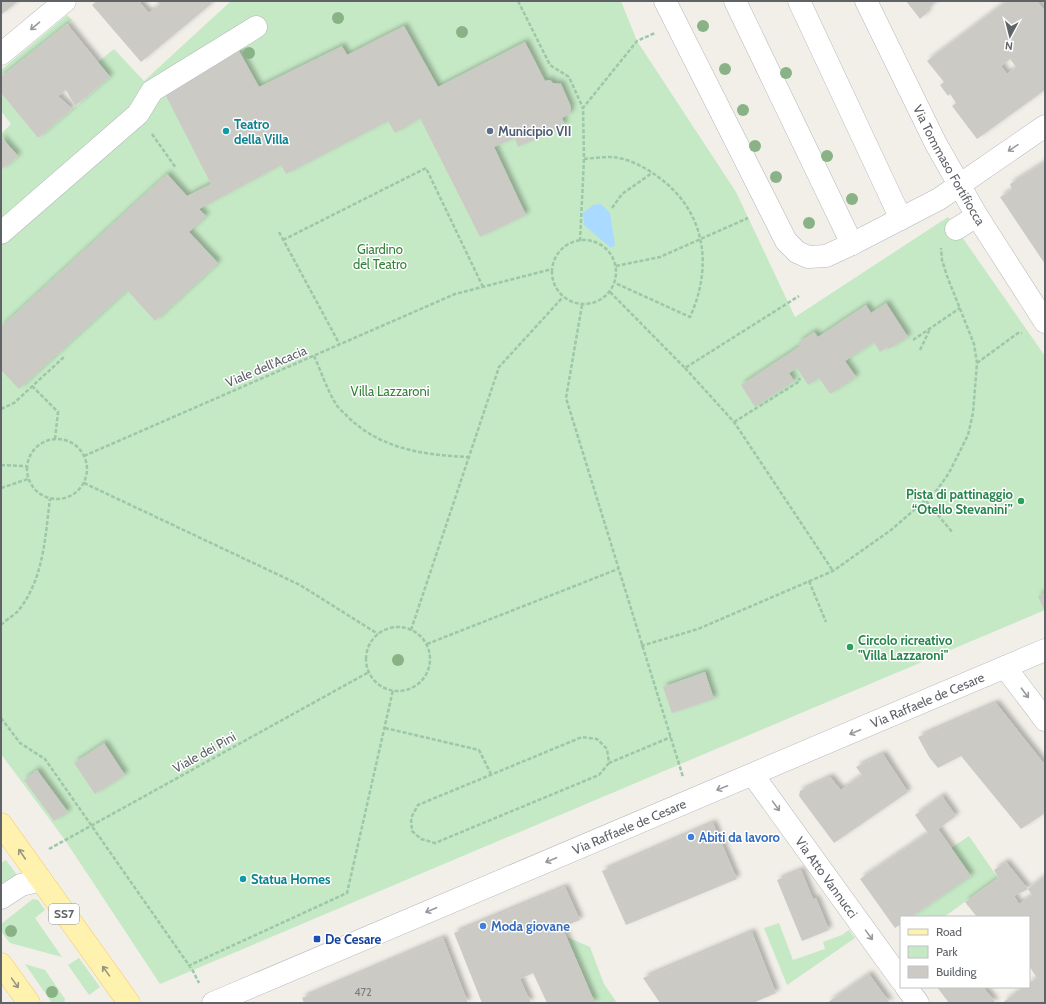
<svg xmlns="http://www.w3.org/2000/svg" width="1046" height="1004" font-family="Cabin,sans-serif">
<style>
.green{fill:#c5e8c5}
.water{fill:#aadaff}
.building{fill:#cccac5;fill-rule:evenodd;filter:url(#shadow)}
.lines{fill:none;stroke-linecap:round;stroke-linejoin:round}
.minor-casing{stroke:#b5b8bc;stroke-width:23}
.major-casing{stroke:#f2c960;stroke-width:23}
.path{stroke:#9cc7a9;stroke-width:2.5;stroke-dasharray:4 2;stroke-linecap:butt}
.minor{stroke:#fff;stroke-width:22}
.major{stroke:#fff2af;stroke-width:22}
.tree{fill:#89b387}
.oneway{stroke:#979a9d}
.oneway2{stroke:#979581}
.culture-dot{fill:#0f9aa8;stroke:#fff;stroke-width:1.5}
.service-dot{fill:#5c6f8a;stroke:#fff;stroke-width:1.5}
.leisure-dot{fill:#2e9e5b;stroke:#fff;stroke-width:1.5}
.shop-dot{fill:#3f7fe0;stroke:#fff;stroke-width:1.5}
.transit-dot{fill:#1a4fb4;stroke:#fff;stroke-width:1.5}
.labels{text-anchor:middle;stroke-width:3;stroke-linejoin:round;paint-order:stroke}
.number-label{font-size:11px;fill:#7a7d7f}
.shield{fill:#fff;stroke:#8f9295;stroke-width:1}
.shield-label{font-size:12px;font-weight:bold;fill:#5f6368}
.culture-label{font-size:13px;font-weight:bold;fill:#0d838f;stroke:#fff;text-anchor:start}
.service-label{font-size:13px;font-weight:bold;fill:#4e5e75;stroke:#fff;text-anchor:start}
.street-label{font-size:13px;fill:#5f6368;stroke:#fff}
.park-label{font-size:13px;fill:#348238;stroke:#fff}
.leisure-label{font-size:13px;font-weight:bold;fill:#27864d;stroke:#fff;text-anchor:end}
.shop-label{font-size:13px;font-weight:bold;fill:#366cbe;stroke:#fff;text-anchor:start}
.transit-label{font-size:13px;font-weight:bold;fill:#164399;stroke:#fff;text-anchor:start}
</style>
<defs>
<filter id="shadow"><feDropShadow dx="3.5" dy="-3.5" stdDeviation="2" flood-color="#0004"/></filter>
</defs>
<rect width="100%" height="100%" fill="#f1efe8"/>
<path class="green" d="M231 1H621L637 41 736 192 795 317 948 217 1045 356V610L160 984 65 840 1 754V170L18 156 1 137V134L11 124 1 111V93L38 138 110 77 98 62 114 49 144 81Z
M67 15 72 20 1 77V70Z
M969 836 998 878 944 917H911L970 876 951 848Z
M6 860 17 875 1 886V863Z
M33 899 38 900 45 910 35 918 62 957 10 943 1 931V924Z
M779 923 793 960 825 949 823 942 842 935 849 930 855 938 787 985 764 928Z
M567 937 590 947 604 984 617 1003H595Z
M79 958 100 987 89 995 68 965Z
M25 964 45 970 65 999 64 1003H52Z"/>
<path class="water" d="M601 204 610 213 615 245 613 247H610L584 225 583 213 593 205Z"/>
<path class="building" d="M1 1H18L1 15Z
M97 1H142L140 3 149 13 160 4 157 1H209L211 4 141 62 92 5Z
M906 1H937L926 10 928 12 920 19Z
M1007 1H1037L1045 11V90L977 139 952 106 956 103 950 94 948 96 940 85 944 82 927 61ZM1010 59 1016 67 1007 74 1001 66Z
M67 24 110 77 75 106 66 90 58 96 72 109 38 138 1 93V77Z
M404 26 438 87 525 42 545 81 550 80 553 83 561 84 571 107 570 114 562 118 565 125 518 147 515 138 494 147 526 215 480 237 420 118 395 133 388 121 286 174 281 165 199 209 206 216 189 232 218 263 155 321 127 290 19 389 1 370V327L167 174 187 196 211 184 164 92 239 51 259 87 342 46 347 55Z
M1 137 18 156 1 170Z
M1045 162V264L1000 197 1012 190 1010 184Z
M886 303 908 337 889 349 887 347 880 352 874 342 845 361 856 377 830 394 819 378 808 385 797 368 789 373 794 381 755 407 741 385 800 346 798 343 814 332 818 337 866 305 871 313Z
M1045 593V612L1038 596Z
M705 672 714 699 672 713 663 687Z
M996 703 1045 765V813L1021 829 961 756 938 768 929 757 918 737Z
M104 743 125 775 95 794 74 763Z
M883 754 908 792 834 843 799 796 800 791 830 777 841 790 862 775 856 767Z
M37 770 68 812 54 821 24 780Z
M942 796 956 816 938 829 971 876 911 917H901V924L895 928 860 879 928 833 915 815Z
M713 823 737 879 626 925 602 871Z
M1006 862 1028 889 1014 896 1019 904 1032 895 1028 889 1045 876V1003H1002L1024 987H1029V983L1037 978 1029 966V917H977L965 902 998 878 994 870Z
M801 870 813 899 816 898 829 930 802 941 777 880Z
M565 887 580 920 562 927 595 1003H547L533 973 520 979 531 1003H482L454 933Z
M752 932 776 993 753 1003H660L643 978Z
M443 938 468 1003H304L302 998Z
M869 974 890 1003H827Z
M937 987H983L996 1003H949Z"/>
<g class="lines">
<defs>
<g id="minor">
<path d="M665 1 786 241 797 252 808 257 826 256 852 244 939 199 1045 126"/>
<path d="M735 1 852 244"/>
<path d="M799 1 901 219"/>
<path id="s1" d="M866 1 936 144 977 216 1045 322"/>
<path d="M1 54 65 1"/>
<path d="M956 229 977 216"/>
<path d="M1 233 138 114 152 91 256 27"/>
<path d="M1005 667 1045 720"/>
<path id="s2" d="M753 775 901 980"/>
<path d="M1 898 21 885 41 880"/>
<path d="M906 987 918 1003"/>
<path id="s3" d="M213 1003 1045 650"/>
</g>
<path id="major" d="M1 824 129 1003
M1 964 29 1003"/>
</defs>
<use href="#minor" class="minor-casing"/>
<use href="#major" class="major-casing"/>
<path class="path" d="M518 1 550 65 569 77 583 108
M152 134 176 168
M584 159C593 158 603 157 612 157 626 158 643 166 654 174 705 208 714 264 690 317L615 283
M612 208 622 194 652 173
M279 232 340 345
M552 272a32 32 0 1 1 64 0a32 32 0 1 1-64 0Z
M283 240 426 168 483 287
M580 241 584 159 583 108 637 41 655 33
M616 266 660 257 748 218
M610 292 685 368 799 296
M582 305 566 398 683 777
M913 340 960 308
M920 350 930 329
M314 356C321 371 327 390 336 404 338 408 343 412 346 415 379 449 424 455 468 457
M977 363 1018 333H1022
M685 368 734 422 833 571
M32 386 58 412 55 439
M1 409 14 403 64 357
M734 422 800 381 799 378
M27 469a30 30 0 1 1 60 0a30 30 0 1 1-60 0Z
M84 456 455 294 552 269
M1 465 26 466
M84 483 300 585 378 634
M1 488 28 479
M926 501 953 533
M809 581 826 622
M1 625C6 620 13 616 18 611 44 579 45 537 50 499
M366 659a32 32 0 1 1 64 0a32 32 0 1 1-64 0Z
M411 630 499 367 563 297
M427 644 618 569
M641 646 698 629 833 571 891 530 937 490 949 473 968 435 973 413 977 363 974 344 947 276 942 260 941 248
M1 718 20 743 45 759 193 971 199 983
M385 728 479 750 491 774
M609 763 599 775 435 843 421 839 412 831 411 818 418 805 582 737 597 739 607 749 609 763 671 737
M49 849 369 672
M188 966 347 893 393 690"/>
<use href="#minor" class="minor"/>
<use href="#major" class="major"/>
</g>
<g class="tree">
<circle cx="338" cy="18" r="6"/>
<circle cx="703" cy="26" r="6"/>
<circle cx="462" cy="32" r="6"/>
<circle cx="249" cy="53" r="6"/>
<circle cx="725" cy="69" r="6"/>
<circle cx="786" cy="73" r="6"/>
<circle cx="743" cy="110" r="6"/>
<circle cx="755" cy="146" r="6"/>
<circle cx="827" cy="156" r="6"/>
<circle cx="776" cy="177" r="6"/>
<circle cx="852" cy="199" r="6"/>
<circle cx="809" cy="223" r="6"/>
<circle cx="398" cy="660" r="6"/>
<circle cx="11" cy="931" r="6"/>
<circle cx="52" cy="992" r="6"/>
</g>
<defs><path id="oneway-shaft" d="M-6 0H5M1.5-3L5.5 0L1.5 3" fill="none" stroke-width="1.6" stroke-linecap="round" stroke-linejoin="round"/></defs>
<g class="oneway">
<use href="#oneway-shaft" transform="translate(35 26) rotate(140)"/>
<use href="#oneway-shaft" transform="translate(1013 148) rotate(146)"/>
<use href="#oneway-shaft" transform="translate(1025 693) rotate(53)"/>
<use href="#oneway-shaft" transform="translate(855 732) rotate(157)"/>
<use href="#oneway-shaft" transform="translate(722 788) rotate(158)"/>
<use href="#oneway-shaft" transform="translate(776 806) rotate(54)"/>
<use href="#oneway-shaft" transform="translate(551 860) rotate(157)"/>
<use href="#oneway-shaft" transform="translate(431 910) rotate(157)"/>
<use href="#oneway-shaft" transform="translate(869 935) rotate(54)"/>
</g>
<g class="oneway2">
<use href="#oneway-shaft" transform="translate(22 854) rotate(-124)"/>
<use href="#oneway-shaft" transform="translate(106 971) rotate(-126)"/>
<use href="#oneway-shaft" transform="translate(15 983) rotate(55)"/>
</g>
<g class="culture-dot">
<circle cx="226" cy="131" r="4"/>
<circle cx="243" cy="879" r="4"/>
</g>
<circle class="service-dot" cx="490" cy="131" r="4"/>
<g class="leisure-dot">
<circle cx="1021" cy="501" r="4"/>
<circle cx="850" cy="647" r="4"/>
</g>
<g class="shop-dot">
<circle cx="691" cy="837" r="4"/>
<circle cx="483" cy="926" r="4"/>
</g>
<rect class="transit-dot" x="313" y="935" width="8" height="8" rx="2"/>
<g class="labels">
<g class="number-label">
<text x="363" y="996">472</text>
</g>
<rect class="shield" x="49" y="904" width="30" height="20" rx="3"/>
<g class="shield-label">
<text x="64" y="918">SS7</text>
</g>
<g class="culture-label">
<text x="234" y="129">Teatro<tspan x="234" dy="15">della Villa</tspan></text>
<text x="251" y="884">Statua Homes</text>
</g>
<g class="service-label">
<text x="498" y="136">Municipio VII</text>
</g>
<g class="street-label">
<text dy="5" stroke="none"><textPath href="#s1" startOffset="184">Via Tommaso Fortifiocca</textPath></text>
<text transform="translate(266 366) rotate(-23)" y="5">Viale dell'Acacia</text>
<text dy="5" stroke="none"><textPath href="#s3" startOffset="776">Via Raffaele de Cesare</textPath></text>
<text transform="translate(204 752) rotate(-29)" y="5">Viale dei Pini</text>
<text dy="5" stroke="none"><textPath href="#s3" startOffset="452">Via Raffaele de Cesare</textPath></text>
<text dy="5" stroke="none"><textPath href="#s2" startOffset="126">Via Atto Vannucci</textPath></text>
</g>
<g class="park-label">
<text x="380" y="254">Giardino<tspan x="380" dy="15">del Teatro</tspan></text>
<text x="390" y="396">Villa Lazzaroni</text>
</g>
<g class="leisure-label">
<text x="1013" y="499">Pista di pattinaggio<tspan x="1013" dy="15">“Otello Stevanini”</tspan></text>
<text x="858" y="645" text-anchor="start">Circolo ricreativo<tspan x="858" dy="15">"Villa Lazzaroni"</tspan></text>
</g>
<g class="shop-label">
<text x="699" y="842">Abiti da lavoro</text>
<text x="491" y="931">Moda giovane</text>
</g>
<g class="transit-label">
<text x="325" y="944">De Cesare</text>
</g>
</g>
<rect width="1046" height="1004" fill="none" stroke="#5f6368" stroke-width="4"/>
<rect x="900" y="916" width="130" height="72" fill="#ffffff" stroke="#bfc1c3"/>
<rect x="908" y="929" width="20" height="6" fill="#fff2af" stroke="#bfc1c3"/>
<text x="936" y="936" font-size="12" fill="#5f6368">Road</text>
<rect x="908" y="946" width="20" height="12" fill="#c5e8c5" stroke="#bfc1c3"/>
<text x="936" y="956" font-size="12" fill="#5f6368">Park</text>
<rect x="908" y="966" width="20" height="12" fill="#cccac5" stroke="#bfc1c3"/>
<text x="936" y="976" font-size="12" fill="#5f6368">Building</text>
<g transform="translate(1010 36) rotate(187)" stroke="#ffffff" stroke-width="3" paint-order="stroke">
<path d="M0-3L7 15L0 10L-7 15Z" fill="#5f6368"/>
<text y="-6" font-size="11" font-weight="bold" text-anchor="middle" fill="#5f6368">N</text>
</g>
</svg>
